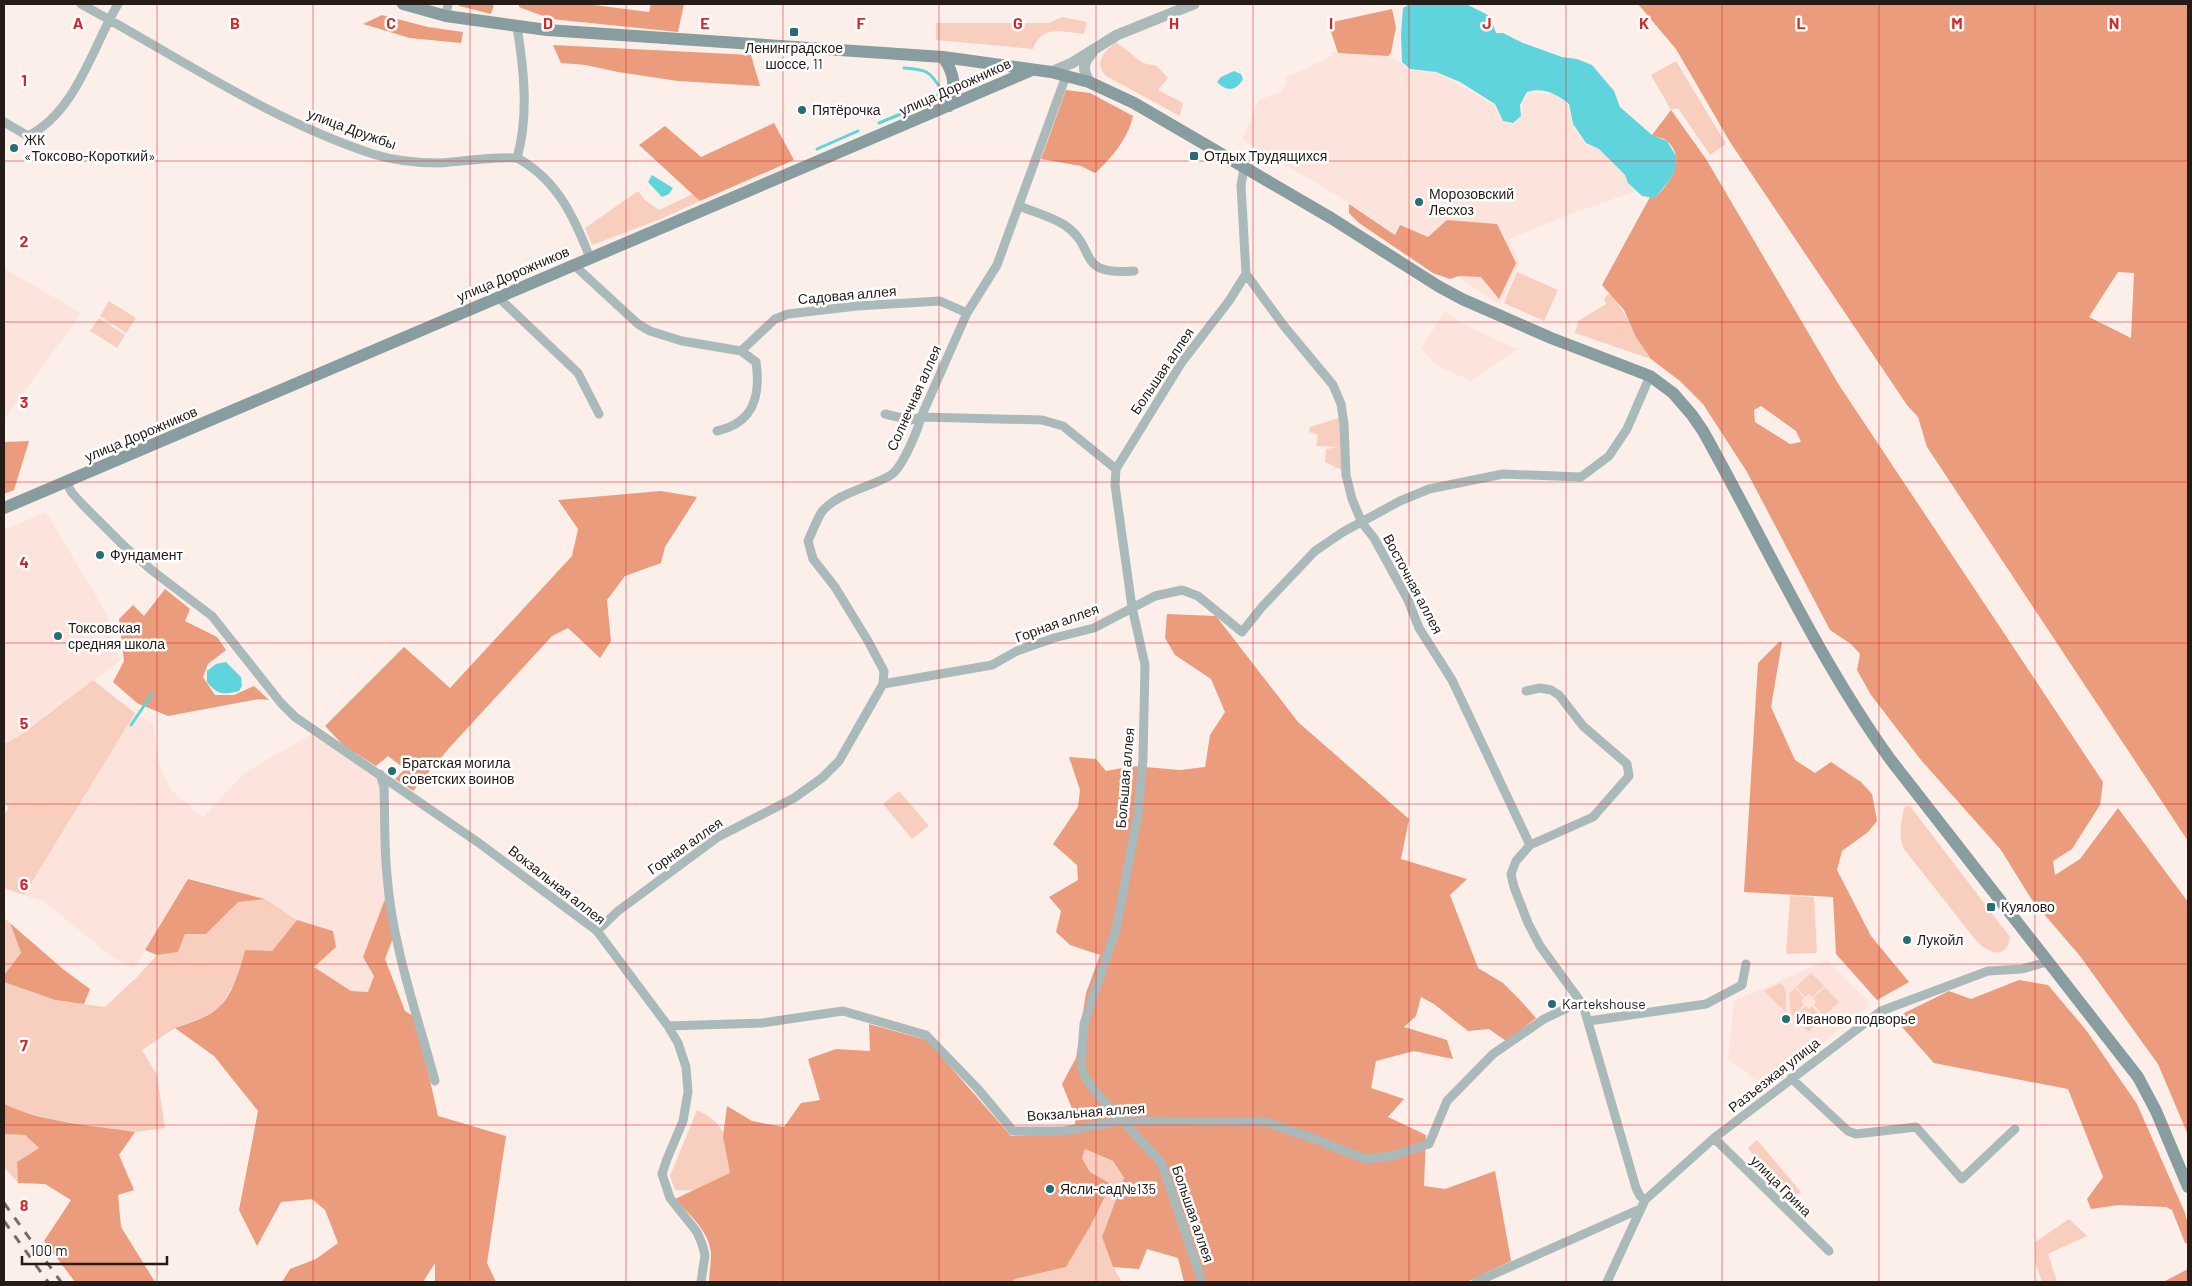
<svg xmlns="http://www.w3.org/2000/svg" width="2192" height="1286" font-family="Barlow,sans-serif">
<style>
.built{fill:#fce4dc}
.green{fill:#f8cebe}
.forest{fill:#eb9c7d;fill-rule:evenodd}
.water{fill:#60d4dd}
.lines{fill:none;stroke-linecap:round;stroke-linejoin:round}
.stream{stroke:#60d4dd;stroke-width:3}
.minor{stroke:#aab9ba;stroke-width:9}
.tertiary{stroke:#aab9ba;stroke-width:11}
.secondary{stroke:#879d9f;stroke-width:12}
.rail{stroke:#776c67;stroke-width:3;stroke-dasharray:9 9;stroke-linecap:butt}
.grid{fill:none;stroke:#d62828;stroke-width:1;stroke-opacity:0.55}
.poi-dot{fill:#246f75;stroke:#fff;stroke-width:2}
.labels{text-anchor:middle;stroke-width:5;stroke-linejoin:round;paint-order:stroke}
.poi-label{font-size:14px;fill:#251b17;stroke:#fff;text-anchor:start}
.street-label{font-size:14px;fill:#251b17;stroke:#fff}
.grid-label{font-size:16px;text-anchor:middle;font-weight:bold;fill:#d62828;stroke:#fff;stroke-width:5;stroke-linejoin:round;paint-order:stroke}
</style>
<rect width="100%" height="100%" fill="#fcefea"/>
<path class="built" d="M1330 52 1388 56 1402 63 1409 70 1436 73 1459 84 1494 105 1502 122 1513 124 1522 116V106L1528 93 1554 94 1568 105 1572 124 1585 144 1599 149 1624 175 1634 192 1565 216 1510 239 1520 263 1500 305 1343 199 1242 139 1259 100 1281 91 1287 83 1285 78 1332 56Z
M4 268 81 313 4 420Z
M1445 311 1461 323 1517 349 1471 381 1436 365 1421 349Z
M46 512 105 611 120 661 49 712 19 736 4 744V530Z
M135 713 153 723 159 764 171 790 203 817 244 773 312 734 376 777 380 788 385 899 363 957 374 976 368 992 351 991 313 967 333 931 297 920 265 899 197 880 188 879 134 968 112 957 42 900H38L24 895Z
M1827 960 1866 999 1869 1006 1766 1088 1728 1059 1734 1001Z"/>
<path class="green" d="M1062 17 1087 22 1084 34C1063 32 1042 24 1033 49L936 40V23H1049Z
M1116 42 1143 63 1157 66 1168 78 1158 90 1183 103 1180 116 1106 76C1093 62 1104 52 1116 42Z
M1676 61 1726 144 1710 155 1678 108 1671 110 1651 75Z
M638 191 645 200 659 210 693 194 700 201 663 218 592 245 585 228Z
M1517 272 1558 290 1544 321 1504 303Z
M1610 293C1626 313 1636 337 1651 359L1575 333 1578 321 1606 304 1604 298Z
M109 301 136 318 126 333 100 316Z
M99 318 125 335 117 348 90 331Z
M1339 418 1344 447 1342 470 1325 462 1326 449 1339 447 1316 446 1318 435 1309 432 1310 427Z
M93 680 135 713 24 895 4 888V814L9 808 4 803V744L19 736Z
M899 791 929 826 912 839 883 804Z
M1906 806H1910L2010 937C2007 959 1991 954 1978 943L1904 849C1898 835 1901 823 1904 808Z
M1790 896 1814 897 1817 953 1786 954Z
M265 899 297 920 272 951H245L236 981 219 1008 203 1017 175 1028 142 1050 157 1075 165 1128 135 1132 55 1120 14 1109 4 1104V982L55 1000 105 1007 137 977 157 955 178 952 185 934H206L238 901Z
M4 918 10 923 21 953 4 975Z
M1811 973 1824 986 1812 997 1809 993 1805 997 1796 987Z
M1781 983 1786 991V1012L1764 991Z
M1825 987 1839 1002 1824 1016 1814 1005 1816 1002 1813 998Z
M1795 988 1804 998 1801 1001 1804 1005 1793 1016 1791 1014 1789 994Z
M1806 1006 1809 1009 1812 1006 1822 1018 1808 1032 1794 1017Z
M697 1110C729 1124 727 1145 731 1175 710 1188 700 1192 675 1190L670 1176Z
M4 1134 25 1135 39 1148 17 1162 18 1183 4 1167Z
M1757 1140 1801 1192 1789 1202 1749 1161 1754 1156 1748 1148Z
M1085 1149 1113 1161 1124 1179 1102 1237 1113 1267 1122 1282H1012L1015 1279 1066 1267 1091 1225 1111 1184 1090 1172 1082 1158Z
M2069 1219 2087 1236 2048 1254 2057 1282H2042L2035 1262V1242Z"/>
<path class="forest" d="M460 4H494L491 14 459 6Z
M519 4H586L649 12 651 4H684L678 32 551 19 519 7Z
M1638 4H2188V841L1927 447 1918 417 1907 405 1730 142 1676 49ZM2118 272 2134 273 2131 338 2089 317Z
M1392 9 1396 27 1391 53 1388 56 1338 53 1328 23Z
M382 15 428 27 463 32 461 43 410 38 363 24Z
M553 45 751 55 760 86 678 81 618 72 586 65 561 63Z
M1066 90 1090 93 1133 116C1128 138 1112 158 1095 173L1081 166 1041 159Z
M1671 110 1706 159 1839 385 2103 782 2100 805 2072 849 2053 861 2055 875 2080 859 2118 808 2188 902V1135L2158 1064 2080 956 2032 900 2001 850 1921 760 1871 695 1857 670 1860 654 1851 644 1830 630 1747 472 1703 404 1680 381 1651 359 1636 337 1624 310 1602 285 1650 197 1655 198C1669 183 1688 160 1667 141 1664 138 1656 137 1652 135ZM1761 406 1796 431 1801 442 1790 444 1755 422 1754 410Z
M774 123 794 160 700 201 639 145 665 126 701 157Z
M1349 204 1395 235 1400 225 1428 237 1447 220 1497 224 1516 263 1499 299 1481 277 1459 276 1450 279 1433 273 1359 223 1349 213Z
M29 441 14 490 4 494V442Z
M661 491 697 497 665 547 661 563 625 576 607 600 611 641 600 658 568 628 552 636 450 747 413 791 395 779 405 769 388 756 376 766 343 745 325 726 404 647 450 688 572 556 578 529 558 500Z
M165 589 190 609 185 621 217 637 226 650 208 664 203 677 215 695H234L254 686 269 700 259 699 168 716 137 703 113 682 124 661 119 619 133 605 144 616Z
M1167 614 1216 616 1298 722 1409 819 1401 859 1467 879 1450 895 1478 968 1503 983 1520 1000 1536 1018 1506 1041 1489 1029 1468 1031 1434 1004 1421 997 1416 1016 1404 1027 1447 1040 1453 1059 1414 1051 1376 1061 1371 1088 1404 1099 1388 1117 1426 1135 1424 1186 1445 1189 1495 1171 1511 1261 1467 1282H1184L1178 1258 1147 1249 1139 1269 1113 1267 1102 1237 1124 1178 1113 1161 1085 1149 1082 1158 1090 1172 1111 1184 1091 1225 1066 1267 1015 1279 1012 1282H709C709 1273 711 1264 711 1254 710 1232 689 1214 675 1199L730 1173 723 1136 727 1106 752 1121 784 1127 801 1103 820 1100 808 1059 836 1049 870 1051 869 1024 927 1040 1011 1136 1075 1132V1116L1062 1084 1076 1058 1086 993 1100 955 1070 945 1056 932 1061 911 1049 897 1078 880 1077 865 1053 844 1078 807 1080 790 1069 757 1096 759 1106 771 1133 766 1180 770 1205 767 1210 735 1225 712 1211 679 1175 655 1165 638Z
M1779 642H1782L1771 707 1795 760 1815 773 1831 762 1861 782 1872 794 1877 821 1868 832 1842 851 1837 870 1871 936 1909 982 1877 1000 1836 954 1833 897 1744 892 1758 663Z
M188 879 265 899 238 902 206 934H185L178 952 157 955 145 950Z
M385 899 393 938 385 959 405 1011 416 1018 438 1116 506 1136 487 1263 496 1282H435V1263L423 1282H282L290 1269 316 1259 338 1243 325 1210 312 1199 281 1202 257 1246 239 1210 258 1111 214 1056 175 1028C189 1023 207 1018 218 1008 233 995 240 969 245 950L272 951 297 920 333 931 336 947 314 967 351 991 368 992 374 976 363 957Z
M10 923 64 970 90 989 84 1004 55 1000 4 982V975L21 953Z
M2019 980 2048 985 2086 1030 2137 1104 2185 1213 2188 1224V1244L2185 1243 2172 1210 2166 1207 2118 1205 2091 1209 2087 1199 2103 1177 2068 1089 1934 1063 1894 1018 1949 991 1971 999Z
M4 1104C44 1123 92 1125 135 1132L119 1155 134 1190 118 1195 121 1227 155 1282H75L44 1241 71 1200 45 1184 18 1183 17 1162 39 1148 25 1135 4 1134Z
M2188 1269V1282H2163Z"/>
<path class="water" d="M1410 4H1466L1490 16 1496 33H1503L1523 43 1562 57 1577 59 1592 65 1614 91 1620 107 1652 135 1667 141 1676 156V167L1671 178 1655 198 1642 196 1628 183 1625 175 1599 149 1586 143 1573 124 1569 104C1556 94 1544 87 1527 92L1520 105 1521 116 1513 123 1503 121 1495 104 1460 82 1436 72 1410 69 1402 62 1401 34 1403 8Z
M1234 71 1241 74 1243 79C1237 91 1226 92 1217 82L1221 77Z
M652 175 673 188 669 194 662 197 648 182Z
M226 662 241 677 242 686 239 691C222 695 218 695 207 682V671L216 664Z"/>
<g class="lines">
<path class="stream" d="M879 123 935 100 941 89C929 70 927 70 904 68
M817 149 858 131
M131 725 152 694"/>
<path class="minor" d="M81 4C177 56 269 120 373 154 395 161 418 163 440 163 454 162 511 155 519 159 558 181 575 219 590 258
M446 16 448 4
M4 122 28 136C76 112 92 48 118 4
M517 158C529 116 524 69 517 27
M1244 168 1241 185 1246 274 1284 326 1333 385 1341 404 1344 424 1346 475 1352 499 1362 523 1374 538 1408 600 1419 628 1452 680 1530 845 1516 861 1511 874 1514 887 1528 923 1540 946 1583 1005 1636 1188 1640 1196 1645 1200
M1019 206C1034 212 1053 217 1066 226 1098 249 1075 276 1134 271
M574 265 638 324 650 331 682 341 741 351 756 362C761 396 754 423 717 431
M498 297 578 373 599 414
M741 351 775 319 788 314 857 306 940 301 967 313
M885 414 911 420 921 417 1042 420 1063 426 1116 469
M66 482 72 493 84 506 126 548 154 572 212 616 281 703 295 717 479 843 597 931 668 1026 678 1043 686 1067 688 1092 683 1121 667 1159 662 1174 670 1198 697 1232 702 1244 705 1255 701 1282
M883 684 884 671 868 641 835 587 813 559 808 541C812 532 816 522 821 513 835 493 872 487 891 475 902 468 918 430 921 417L967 313 997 265 1066 76
M1526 691 1540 688 1551 690 1559 695 1583 726 1627 764 1629 776 1593 817 1530 845
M380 774 384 787C385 817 384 846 387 875 392 945 417 1014 435 1081
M597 931 618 911 718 837 794 798 822 778 839 761 883 684 992 665 1017 651 1054 638 1094 628 1155 596 1182 590 1198 596 1242 632 1261 608 1315 551 1343 532 1400 501 1429 489 1503 474 1581 477 1609 456 1627 429 1650 376
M1589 1021 1706 1004 1742 985 1746 964
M668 1026 762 1023 843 1011 926 1035 978 1089 1013 1131H1063L1122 1121 1265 1122 1307 1136 1365 1159 1392 1156 1429 1144 1447 1101 1493 1054 1544 1019 1580 1002
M1791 1078 1848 1131 1856 1134 1916 1127 1962 1179 2015 1129
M1714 1138 1829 1251
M1202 1282 1165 1172 1160 1161 1100 1097 1086 1079 1081 1066 1084 1024 1116 929 1138 814 1143 759 1145 665 1132 607 1115 485 1116 469 1182 362 1229 301 1246 274
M1476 1282 1640 1209
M1607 1282 1645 1200 1714 1138 1881 1011 1988 971 2022 969 2047 962"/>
<path class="tertiary" d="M1051 72 1072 63 1117 35 1194 4
M1089 82C1083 70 1082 63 1092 53"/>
<path class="secondary" d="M403 4 446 16 547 30 943 57 1051 72 1089 82 1134 103 1331 218 1438 286 1462 299 1551 338 1650 376 1673 393 1692 415 1703 431C1764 540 1817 657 1890 759L2138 1077 2156 1111 2188 1187
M943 57C955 74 956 87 949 106
M4 508 1032 70"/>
<path class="rail" d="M4 1203 61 1282
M4 1221 48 1282"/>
</g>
<path class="grid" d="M157 4V1282M313 4V1282M470 4V1282M626 4V1282M783 4V1282M939 4V1282M1096 4V1282M1253 4V1282M1409 4V1282M1566 4V1282M1722 4V1282M1879 4V1282M2035 4V1282M4 161H2188M4 322H2188M4 482H2188M4 643H2188M4 804H2188M4 964H2188M4 1125H2188"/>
<g class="poi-dot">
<rect x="789" y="27" width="10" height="10" rx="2.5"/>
<circle cx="802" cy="110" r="5"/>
<circle cx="14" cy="148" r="5"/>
<rect x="1189" y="151" width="10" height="10" rx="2.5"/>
<circle cx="1419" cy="202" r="5"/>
<circle cx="100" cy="555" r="5"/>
<circle cx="58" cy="636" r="5"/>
<circle cx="392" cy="771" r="5"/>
<rect x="1986" y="902" width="10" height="10" rx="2.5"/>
<circle cx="1907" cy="940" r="5"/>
<circle cx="1552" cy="1004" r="5"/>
<circle cx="1786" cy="1019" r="5"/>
<circle cx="1050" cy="1189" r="5"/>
</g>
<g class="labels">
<g class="poi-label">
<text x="794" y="53" text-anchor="middle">Ленинградское<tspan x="794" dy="16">шоссе, 11</tspan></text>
<text x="812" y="115">Пятёрочка</text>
<text x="24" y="145">ЖК<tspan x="24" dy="16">«Токсово-Короткий»</tspan></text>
<text x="1204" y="161">Отдых Трудящихся</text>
<text x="1429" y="199">Морозовский<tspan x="1429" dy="16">Лесхоз</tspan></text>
<text x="110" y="560">Фундамент</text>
<text x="68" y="633">Токсовская<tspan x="68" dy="16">средняя школа</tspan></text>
<text x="402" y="768">Братская могила<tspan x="402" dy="16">советских воинов</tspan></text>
<text x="2001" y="912">Куялово</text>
<text x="1917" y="945">Лукойл</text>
<text x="1562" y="1009">Kartekshouse</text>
<text x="1796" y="1024">Иваново подворье</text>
<text x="1060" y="1194">Ясли-сад№135</text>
</g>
<g class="street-label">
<text transform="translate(955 87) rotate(-24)" y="5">улица Дорожников</text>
<text transform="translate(352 129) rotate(20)" y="5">улица Дружбы</text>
<text transform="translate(513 274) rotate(-23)" y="5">улица Дорожников</text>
<text transform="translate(847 295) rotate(-5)" y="5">Садовая аллея</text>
<text transform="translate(1162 371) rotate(-56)" y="5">Большая аллея</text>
<text transform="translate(914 398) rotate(-66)" y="5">Солнечная аллея</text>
<text transform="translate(141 434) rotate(-23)" y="5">улица Дорожников</text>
<text transform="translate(1413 584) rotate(62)" y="5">Восточная аллея</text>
<text transform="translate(1057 623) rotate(-20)" y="5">Горная аллея</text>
<text transform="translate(1125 778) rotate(-85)" y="5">Большая аллея</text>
<text transform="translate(685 846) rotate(-35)" y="5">Горная аллея</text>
<text transform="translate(557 885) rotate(38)" y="5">Вокзальная аллея</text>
<text transform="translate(1774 1075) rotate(-38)" y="5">Разъезжая улица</text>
<text transform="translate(1086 1112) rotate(-4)" y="5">Вокзальная аллея</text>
<text transform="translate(1781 1186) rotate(45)" y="5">улица Грина</text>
<text transform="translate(1193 1214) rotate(71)" y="5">Большая аллея</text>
</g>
</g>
<g class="grid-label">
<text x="78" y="29">A</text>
<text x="235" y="29">B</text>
<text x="391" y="29">C</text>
<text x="548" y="29">D</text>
<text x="705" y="29">E</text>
<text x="861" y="29">F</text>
<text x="1018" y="29">G</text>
<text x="1174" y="29">H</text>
<text x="1331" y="29">I</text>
<text x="1487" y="29">J</text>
<text x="1644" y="29">K</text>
<text x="1801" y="29">L</text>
<text x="1957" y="29">M</text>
<text x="2114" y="29">N</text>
<text x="24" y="86">1</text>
<text x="24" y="247">2</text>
<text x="24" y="408">3</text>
<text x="24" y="568">4</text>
<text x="24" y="729">5</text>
<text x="24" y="890">6</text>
<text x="24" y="1051">7</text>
<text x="24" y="1211">8</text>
</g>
<rect width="2192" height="1286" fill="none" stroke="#251b17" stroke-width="10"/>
<path d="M22 1256v8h145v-8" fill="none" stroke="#251b17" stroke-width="2.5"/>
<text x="30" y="1256" font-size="15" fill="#251b17" stroke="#ffffff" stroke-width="4" paint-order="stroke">100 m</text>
</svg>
